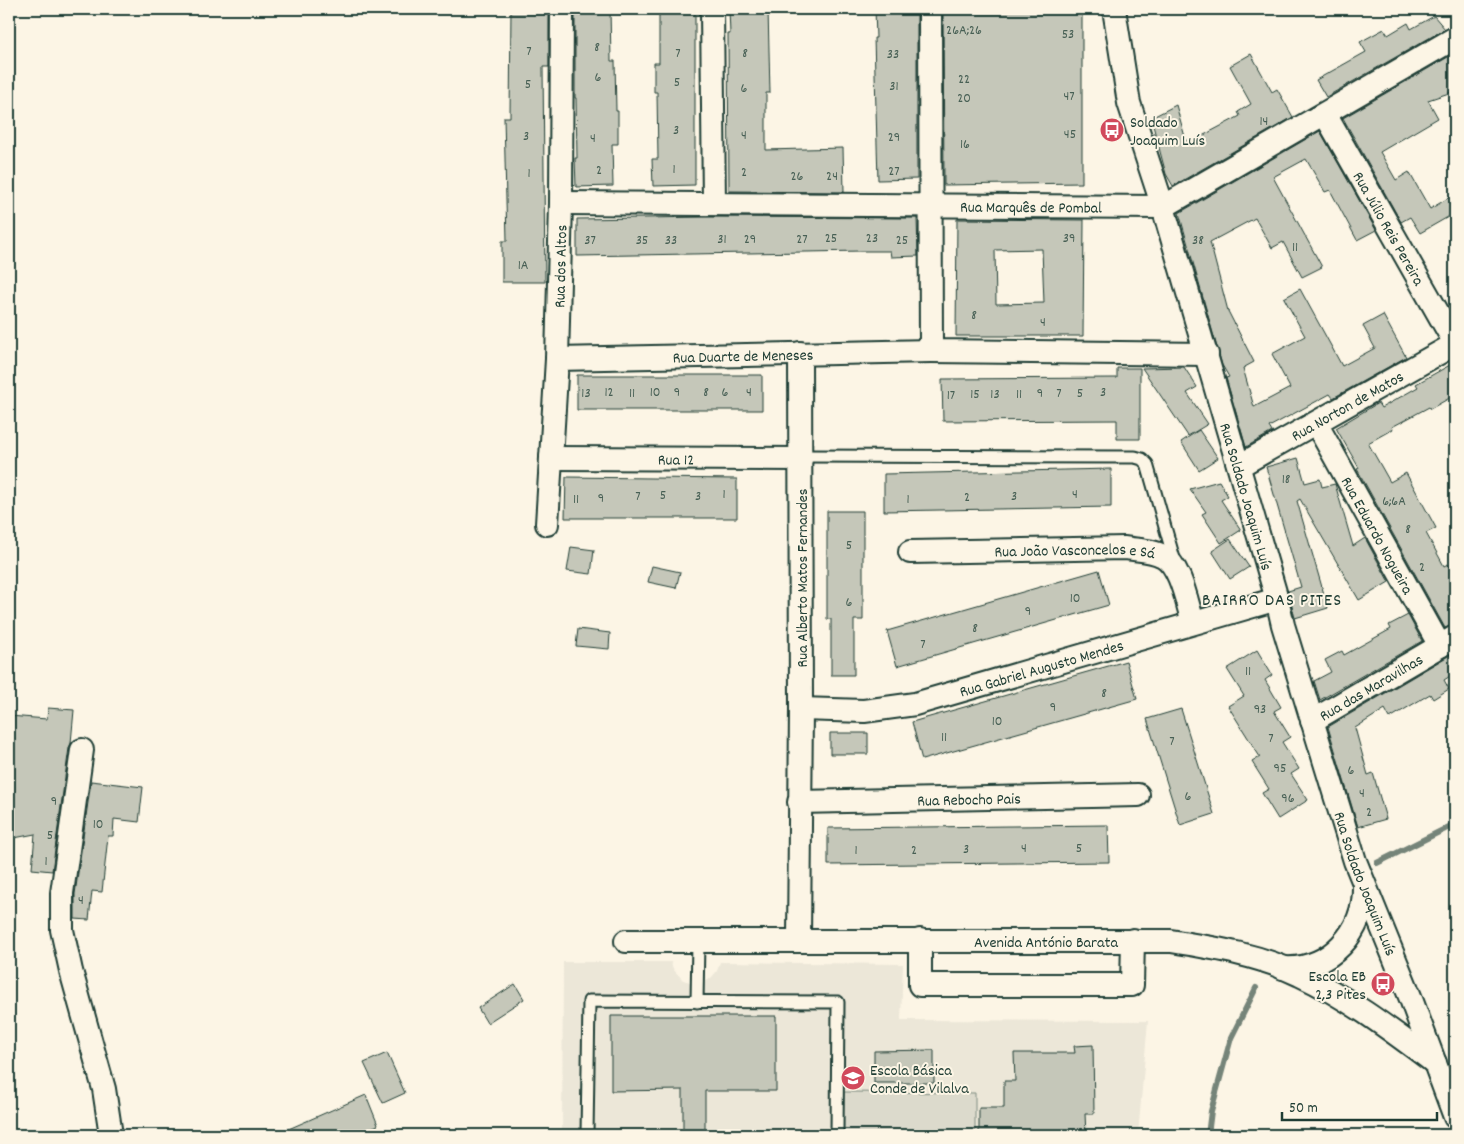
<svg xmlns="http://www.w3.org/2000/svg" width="1464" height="1144" font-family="Dekko,sans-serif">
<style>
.built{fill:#ece7d8}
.green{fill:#dcdacc;stroke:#7e8c80}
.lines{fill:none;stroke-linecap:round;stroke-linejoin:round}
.stream{stroke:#758479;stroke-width:6}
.building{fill:#c5c7b9;stroke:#1f3d34;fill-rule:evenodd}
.service-casing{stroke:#1f3d34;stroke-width:15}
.minor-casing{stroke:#1f3d34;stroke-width:26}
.service{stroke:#fcf5e5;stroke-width:11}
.minor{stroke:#fcf5e5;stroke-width:22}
.labels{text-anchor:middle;stroke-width:4;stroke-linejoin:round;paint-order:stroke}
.number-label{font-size:14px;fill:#486055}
.poi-label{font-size:16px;fill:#1f3d34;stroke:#fcf5e5;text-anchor:start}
.street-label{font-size:16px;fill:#1f3d34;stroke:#fcf5e5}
.neighbourhood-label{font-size:18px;letter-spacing:1px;fill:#1f3d34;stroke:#fcf5e5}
</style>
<rect width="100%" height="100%" fill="#fcf5e5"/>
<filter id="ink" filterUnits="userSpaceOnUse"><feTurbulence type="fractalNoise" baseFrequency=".02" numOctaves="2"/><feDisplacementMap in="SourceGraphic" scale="10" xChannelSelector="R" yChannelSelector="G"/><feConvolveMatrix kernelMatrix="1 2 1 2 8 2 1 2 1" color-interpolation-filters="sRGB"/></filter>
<g filter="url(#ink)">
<path class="built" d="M563 962H671L673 969 683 980 697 984 705 982 712 977 717 971 720 962 903 964 901 1020 1148 1021 1138 1135H562Z"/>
<path class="green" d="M844 1092 975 1093V1135H843Z"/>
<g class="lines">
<path class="stream" d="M1377 863 1455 824
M1208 1135 1211 1111 1231 1038 1256 988"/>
</g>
<path class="building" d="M511 9H549V67H543L545 282H502V241H507L504 117H510Z
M575 9H610L611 61H615L616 111H618V144H612L613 186 576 187 575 158H577L576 98H575Z
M659 9H695V185L653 186 652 159H658L657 92H654V63H659Z
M729 9H768L770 93H766V150L843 148 844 192 729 191 728 34H730Z
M875 9H917V179L878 180 874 38H876Z
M943 9H1082V183L944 185Z
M1434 16 1445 29 1326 97 1316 80 1366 52 1360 42 1384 29 1388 35 1408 23 1411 29Z
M1455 53V91L1428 100 1438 118 1380 152 1396 180 1409 172 1430 209 1455 194V213L1420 233 1410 217 1401 222 1343 118Z
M1251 54 1272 92 1277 89 1293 117 1173 186 1166 174 1151 118 1176 105 1187 144 1240 116 1238 112 1251 104 1230 66Z
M1320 131 1376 230 1357 240 1330 190 1325 192 1306 159 1273 177 1322 267 1302 277 1283 242 1272 248 1255 218 1210 242 1228 311 1254 362 1243 368 1254 407 1290 388 1272 354 1305 336 1284 298 1300 289 1342 366 1375 348 1363 326 1383 315 1406 357 1333 398 1330 394 1269 427 1272 432 1246 447 1226 378 1229 377 1222 365 1179 213Z
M709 217 917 218 918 256 891 257 890 251H862L577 256V219Z
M957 219 1084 220 1083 336H956ZM1042 249 1044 303 996 304 995 250Z
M1450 365 1455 376V395L1430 409 1429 407 1392 427 1393 429 1368 443 1390 482 1406 473 1436 528 1426 533 1444 566 1448 564 1455 576V624L1445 628 1357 469 1359 468 1336 428 1378 403 1381 408 1418 387 1416 384Z
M1184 367 1197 387 1187 393 1208 424 1188 436 1142 368Z
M1117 368H1140V439H1117V420L943 421 942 379 1117 378Z
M577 375H762V410H577Z
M1199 430 1218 458 1199 470 1181 442Z
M1298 458 1305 483 1320 479 1322 487 1335 484 1353 546 1365 538 1389 582 1359 600 1300 499 1297 501 1328 608 1295 618 1288 591 1301 587 1266 467Z
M1111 469V507L884 511V474Z
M566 477 737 479V518H565Z
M1219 481 1228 496 1221 500 1241 530 1221 543 1202 514 1206 512 1190 489Z
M827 511H863V620H854V675H831V619H827Z
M1230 539 1249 567 1230 579 1212 551Z
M571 547 594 550 591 574 567 571Z
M652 566 680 572 676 588 648 582Z
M1099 570 1109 605 897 666 887 631Z
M1408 615 1422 641 1320 700 1314 681 1331 672 1325 660 1342 651 1344 655 1391 629 1389 625Z
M578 629 610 633 609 649 576 646Z
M1257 650 1272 675 1265 680 1281 707 1274 711 1290 737 1282 742 1299 769 1291 774 1308 800 1278 819 1262 793 1269 789 1252 762 1260 757 1228 706 1244 696 1227 669Z
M1455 652V673L1444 680 1449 689 1433 699 1430 694 1390 718 1385 709 1355 728 1368 775 1373 773 1386 819 1358 827 1328 727Z
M1126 661 1137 699 922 760 912 722Z
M48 708 74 710 71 743 69 748 52 871 32 869 35 834 9 839V716L47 719Z
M1181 709 1214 814 1180 825 1147 719Z
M830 733H868V754H830Z
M91 781 143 787 139 822 114 819 113 836H108L102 892 92 891 89 920 75 919V894Z
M1108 825 1109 862 828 865V828Z
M515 984 524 999 487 1023 478 1008Z
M611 1016H776V1091H705V1135H683V1090L611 1091Z
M1093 1045 1094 1114H1085L1086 1135H979V1108H1004V1081H1015L1014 1053H1075L1074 1046Z
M934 1050V1083H874V1051Z
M387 1053 405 1093 383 1103 364 1063Z
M366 1095 378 1125 355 1135H275Z"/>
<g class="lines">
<defs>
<path id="service" d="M801 456 1135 457 1142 459 1147 464 1175 562
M697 1002 698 941
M587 1135 589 1001 838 1002 837 1135"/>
<g id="minor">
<path d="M712 9 714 204"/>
<path d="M930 9 931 351 1207 354"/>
<path id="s1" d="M1114 9 1129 103 1163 207 1277 599 1283 625 1355 861 1411 999 1455 1117"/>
<path id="s2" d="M1325 114 1455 343"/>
<path id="s3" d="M561 203 1163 207 1455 38"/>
<path id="s4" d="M557 359 931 351"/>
<path id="s5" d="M1316 423 1440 646"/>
<path id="s6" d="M551 458 801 459"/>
<path id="s7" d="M1239 466 1455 344"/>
<path id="s8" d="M547 524 557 359 561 203 562 9"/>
<path id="s9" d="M910 552 1125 548C1137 550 1153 550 1163 556 1181 566 1187 604 1193 622"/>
<path id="s10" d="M801 709 864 711 915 704 1277 599"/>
<path id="s11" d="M1312 721 1455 637"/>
<path d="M82 750 62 893V930L71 971 104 1089 111 1135"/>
<path id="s12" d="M799 802 1138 795"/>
<path d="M799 940 801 709 800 353"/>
<path d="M920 940V985H1132L1133 940"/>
<path id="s13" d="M626 941H1171C1215 948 1260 955 1300 975 1349 998 1392 1031 1435 1063"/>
<path d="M1283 968C1329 971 1365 932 1364 886"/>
</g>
</defs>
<use href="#service" class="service-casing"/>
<use href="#minor" class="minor-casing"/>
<use href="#service" class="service"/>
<use href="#minor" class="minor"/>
</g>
</g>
<defs>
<symbol id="bus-disc" viewBox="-11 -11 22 22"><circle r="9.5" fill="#d1495b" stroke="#fcf5e5"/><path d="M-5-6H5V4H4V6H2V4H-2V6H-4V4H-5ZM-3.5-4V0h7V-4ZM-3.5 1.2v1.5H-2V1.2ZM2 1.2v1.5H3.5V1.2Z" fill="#fff"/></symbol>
<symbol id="school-disc" viewBox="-11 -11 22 22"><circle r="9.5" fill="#d1495b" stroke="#fcf5e5"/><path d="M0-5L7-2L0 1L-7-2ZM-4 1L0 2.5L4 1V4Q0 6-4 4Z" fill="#fff"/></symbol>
</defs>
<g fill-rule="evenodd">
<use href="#bus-disc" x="1098" y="116" width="28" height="28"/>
<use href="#bus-disc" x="1369" y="970" width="28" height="28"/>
<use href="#school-disc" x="839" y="1064" width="28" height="28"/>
</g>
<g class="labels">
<g class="number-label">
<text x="964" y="34">26A;26</text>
<text x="1068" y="38">53</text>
<text x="597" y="51">8</text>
<text x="529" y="55">7</text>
<text x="678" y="57">7</text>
<text x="745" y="57">8</text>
<text x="893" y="58">33</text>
<text x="598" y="81">6</text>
<text x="964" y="83">22</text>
<text x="677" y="86">5</text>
<text x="528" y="88">5</text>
<text x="894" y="90">31</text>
<text x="744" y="92">6</text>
<text x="1069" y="100">47</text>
<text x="964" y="102">20</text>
<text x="1264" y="125">14</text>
<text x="676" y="134">3</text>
<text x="1070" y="138">45</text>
<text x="744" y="139">4</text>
<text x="526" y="140">3</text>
<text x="894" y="141">29</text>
<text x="593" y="142">4</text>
<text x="965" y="148">16</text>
<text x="674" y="173">1</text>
<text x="599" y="174">2</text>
<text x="894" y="175">27</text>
<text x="744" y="176">2</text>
<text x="529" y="177">1</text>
<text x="797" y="180">26</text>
<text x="832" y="180">24</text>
<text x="831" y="242">25</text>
<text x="872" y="242">23</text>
<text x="1069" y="242">39</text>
<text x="722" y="243">31</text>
<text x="750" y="243">29</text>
<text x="802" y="243">27</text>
<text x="590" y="244">37</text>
<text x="642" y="244">35</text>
<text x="671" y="244">33</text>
<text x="902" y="244">25</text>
<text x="1198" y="244">38</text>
<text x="1295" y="251">11</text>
<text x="523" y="269">1A</text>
<text x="974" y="319">8</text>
<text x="1043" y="326">4</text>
<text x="609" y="396">12</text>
<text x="655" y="396">10</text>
<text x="677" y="396">9</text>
<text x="706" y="396">8</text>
<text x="725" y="396">6</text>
<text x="749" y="396">4</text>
<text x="1103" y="396">3</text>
<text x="586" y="397">13</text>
<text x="632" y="397">11</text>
<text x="1040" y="397">9</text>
<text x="1059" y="397">7</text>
<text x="1080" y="397">5</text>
<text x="975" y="398">15</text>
<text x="995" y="398">13</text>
<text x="1019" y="398">11</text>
<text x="951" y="399">17</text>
<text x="1286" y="483">18</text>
<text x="724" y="498">1</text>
<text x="1075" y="498">4</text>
<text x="663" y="499">5</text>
<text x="638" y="500">7</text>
<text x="698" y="500">3</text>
<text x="1014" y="500">3</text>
<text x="967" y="501">2</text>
<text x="601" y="502">9</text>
<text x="576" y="503">11</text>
<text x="908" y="503">1</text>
<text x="1394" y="505">6;6A</text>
<text x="1408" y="533">8</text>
<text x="849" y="549">5</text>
<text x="1422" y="571">2</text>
<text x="1075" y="602">10</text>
<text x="849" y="606">6</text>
<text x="1028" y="615">9</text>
<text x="975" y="632">8</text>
<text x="923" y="648">7</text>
<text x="1248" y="675">11</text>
<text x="1104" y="697">8</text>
<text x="1053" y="711">9</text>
<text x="1260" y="713">93</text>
<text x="997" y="725">10</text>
<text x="944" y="741">11</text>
<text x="1271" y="742">7</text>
<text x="1172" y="745">7</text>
<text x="1280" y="772">95</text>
<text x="1351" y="774">6</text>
<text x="1362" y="797">4</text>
<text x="1188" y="800">6</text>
<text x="1288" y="802">96</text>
<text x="54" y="805">9</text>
<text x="1369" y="816">2</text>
<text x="98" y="828">10</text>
<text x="50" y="839">5</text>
<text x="1024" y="852">4</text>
<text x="1079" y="852">5</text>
<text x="966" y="853">3</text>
<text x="856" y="854">1</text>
<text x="914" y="854">2</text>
<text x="46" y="865">1</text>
<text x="81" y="904">4</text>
</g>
<g class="poi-label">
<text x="1130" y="127">Soldado<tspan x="1130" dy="18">Joaquim Luís</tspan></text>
<text x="1366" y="981" text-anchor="end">Escola EB<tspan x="1366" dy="18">2,3 Pites</tspan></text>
<text x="870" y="1075">Escola Básica<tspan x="870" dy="18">Conde de Vilalva</tspan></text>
</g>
<g class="street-label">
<text dy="6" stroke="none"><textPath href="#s3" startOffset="470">Rua Marquês de Pombal</textPath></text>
<text dy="6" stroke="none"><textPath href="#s2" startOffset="131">Rua Júlio Reis Pereira</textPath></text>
<text dy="6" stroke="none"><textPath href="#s8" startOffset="258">Rua dos Altos</textPath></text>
<text dy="6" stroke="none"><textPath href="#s4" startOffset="186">Rua Duarte de Meneses</textPath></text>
<text dy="6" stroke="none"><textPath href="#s7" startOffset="124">Rua Norton de Matos</textPath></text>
<text dy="6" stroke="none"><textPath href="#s6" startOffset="125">Rua 12</textPath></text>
<text dy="6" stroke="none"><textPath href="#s1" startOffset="506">Rua Soldado Joaquim Luís</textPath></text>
<text dy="6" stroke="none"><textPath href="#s5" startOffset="128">Rua Eduardo Nogueira</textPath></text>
<text dy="6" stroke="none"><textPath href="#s9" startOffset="165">Rua João Vasconcelos e Sá</textPath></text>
<text transform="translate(801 578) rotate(-90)" y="6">Rua Alberto Matos Fernandes</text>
<text dy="6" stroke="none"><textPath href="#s10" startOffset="246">Rua Gabriel Augusto Mendes</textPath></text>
<text dy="6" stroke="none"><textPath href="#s11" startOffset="68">Rua das Maravilhas</textPath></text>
<text dy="6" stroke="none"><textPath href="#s12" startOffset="170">Rua Rebocho Pais</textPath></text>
<text dy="6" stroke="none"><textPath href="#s1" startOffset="911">Rua Soldado Joaquim Luís</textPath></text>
<text dy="6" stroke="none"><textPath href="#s13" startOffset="420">Avenida António Barata</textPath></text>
</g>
<g class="neighbourhood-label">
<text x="1272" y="605">BAIRRO DAS PITES</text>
</g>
</g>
<rect width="1464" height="1144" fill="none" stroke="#fcf5e5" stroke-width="30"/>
<rect x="15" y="15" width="1434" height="1114" fill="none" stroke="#1f3d34" stroke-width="2" filter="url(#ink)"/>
<path d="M1282 1112v8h155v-8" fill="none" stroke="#1f3d34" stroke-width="2.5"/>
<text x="1289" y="1112" font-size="15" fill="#1f3d34" stroke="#fcf5e5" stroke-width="4" paint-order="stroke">50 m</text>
</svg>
